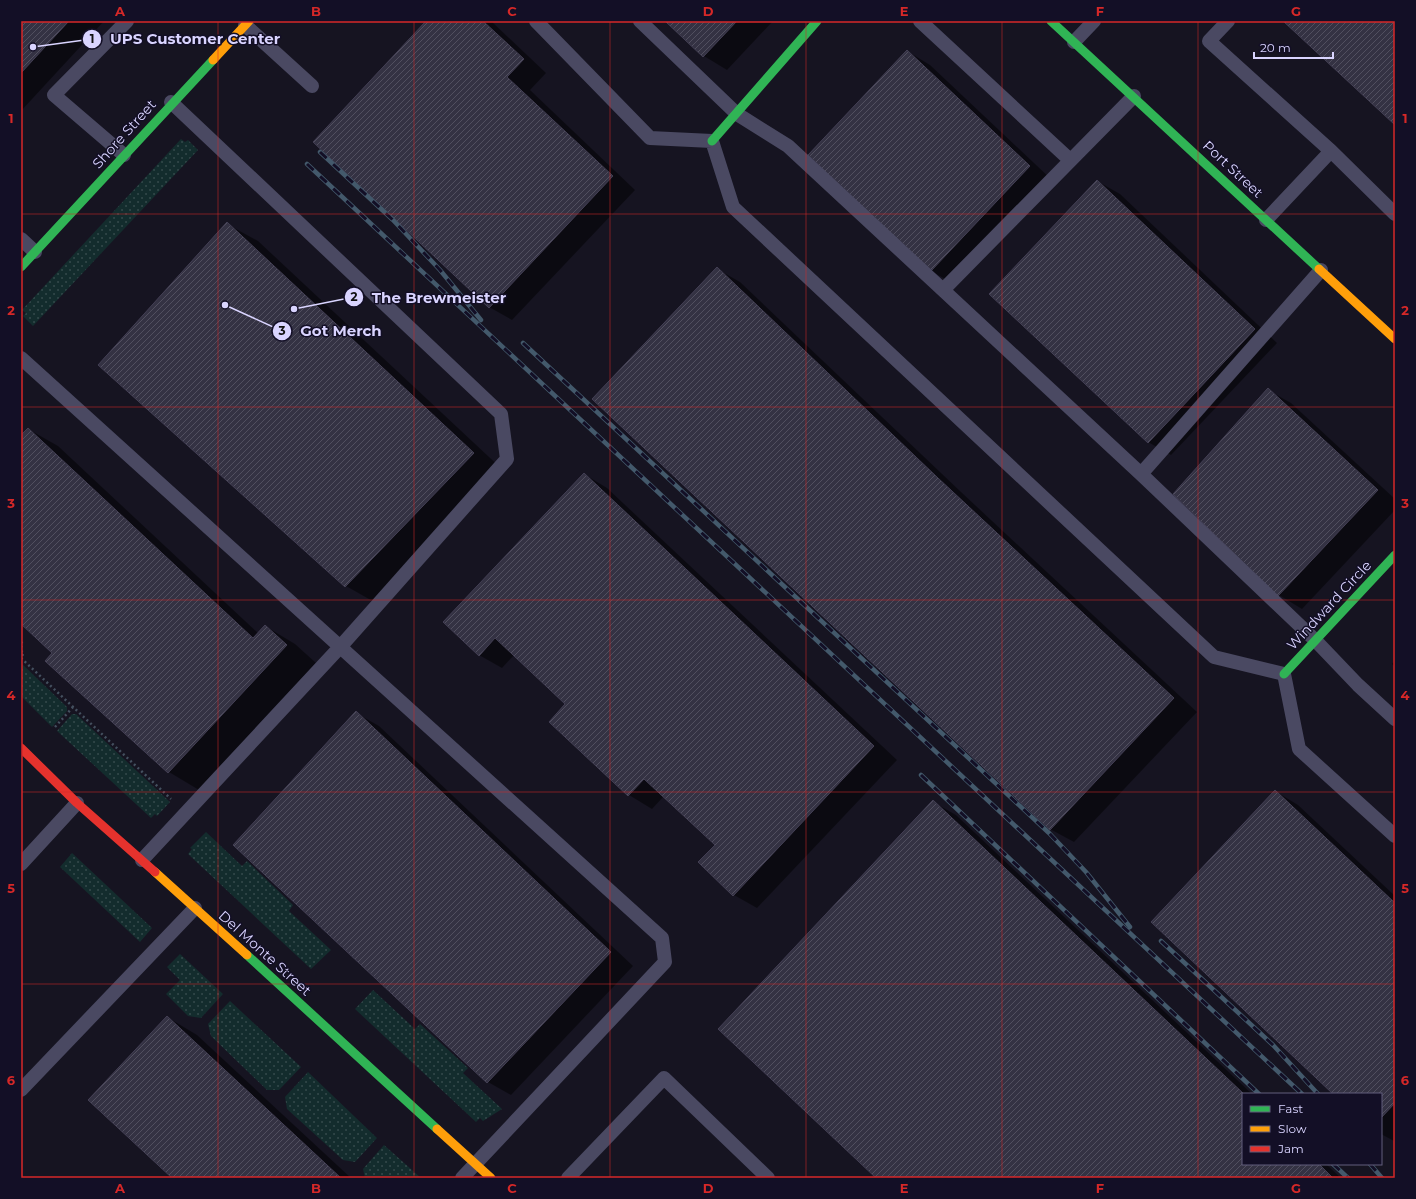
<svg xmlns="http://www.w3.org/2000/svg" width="1416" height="1199" font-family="Montserrat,sans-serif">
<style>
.grass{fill:url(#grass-dots)}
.shadow{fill:#0007}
.building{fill:url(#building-hatch);stroke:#433f54}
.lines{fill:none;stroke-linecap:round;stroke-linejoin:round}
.path{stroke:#44505f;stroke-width:2.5;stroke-dasharray:2 3;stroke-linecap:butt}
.lane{stroke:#4a4962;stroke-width:14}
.fast{stroke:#30b455;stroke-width:9}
.slow{stroke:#ff9f0a;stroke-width:9}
.jam{stroke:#e5322d;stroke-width:9}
.rail-casing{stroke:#43596b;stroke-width:4.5}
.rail{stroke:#130f26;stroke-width:3;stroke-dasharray:9;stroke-linecap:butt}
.grid{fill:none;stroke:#d62828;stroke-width:1;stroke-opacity:0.55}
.labels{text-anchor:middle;stroke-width:3;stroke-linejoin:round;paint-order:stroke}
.street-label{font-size:14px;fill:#d9d4ff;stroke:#130f26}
.leader{fill:none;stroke:#d9d4ff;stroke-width:1.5}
.callout-dot{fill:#d9d4ff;stroke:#130f26;stroke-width:1.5}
.mark-label{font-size:12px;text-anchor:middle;font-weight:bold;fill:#111}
.callout-label{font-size:15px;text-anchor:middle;font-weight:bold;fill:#d9d4ff;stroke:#130f26;stroke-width:3;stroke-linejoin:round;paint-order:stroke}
.neatline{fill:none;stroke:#d62828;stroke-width:1.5}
.grid-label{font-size:13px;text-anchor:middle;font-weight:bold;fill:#d62828}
</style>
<defs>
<pattern id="grass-dots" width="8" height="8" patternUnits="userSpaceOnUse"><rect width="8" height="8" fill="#132c2d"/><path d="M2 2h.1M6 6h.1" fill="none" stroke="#354a4c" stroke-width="1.8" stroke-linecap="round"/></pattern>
<pattern id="building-hatch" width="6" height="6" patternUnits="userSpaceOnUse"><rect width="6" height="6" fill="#343243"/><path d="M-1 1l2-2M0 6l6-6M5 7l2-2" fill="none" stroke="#514f5f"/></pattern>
</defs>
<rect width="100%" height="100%" fill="#161421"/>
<path class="grass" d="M181 139 185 142 188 140 198 150 33 326 23 316 26 313 22 310Z
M21 663 67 707V711L52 727 21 696Z
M72 714H76L170 802 157 816 155 814 151 818 57 731Z
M206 832 242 866 247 861 293 905 289 911 331 950 311 969 188 854 192 849 190 848Z
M72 853 152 928 140 942 60 867Z
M180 954 223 994 201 1018 188 1016 166 994 180 980 167 967Z
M373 990 415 1029 420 1024 468 1068 463 1073 502 1109 483 1121 480 1118 476 1122 355 1009Z
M230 1001 301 1067 279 1090H267L211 1036 208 1024Z
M308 1072 377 1138 355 1162 343 1160 287 1109 285 1097Z
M384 1145 421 1178H365L363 1169Z"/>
<path class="shadow" d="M21 21H104L21 111Z
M428 21H491L546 73 530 90 635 190 512 320 489 307Z
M666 21H773L727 70 704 56Z
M907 51 930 65 1052 180 954 284 931 271Z
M1097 181 1120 194 1277 343 1171 455 1148 442Z
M227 224 258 241 504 471 376 603 346 586Z
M717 269 740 282 961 492 1197 712 1074 842 1050 829Z
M1268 390 1291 403 1395 499V510L1302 609 1279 595 1174 494Z
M28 429 58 446 258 633 265 626 295 644 316 663 199 790 169 772 46 661 54 653 21 622V436Z
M584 474 607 488 897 760 757 908 734 895 700 862 716 845 664 796 652 809 629 795 567 704 514 655 502 668 479 655Z
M1395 660V667L1392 664Z
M356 713 379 726 633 966 511 1095 488 1082Z
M1275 791 1298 805 1395 896 1394 1141 1381 1134V1094H1335Z
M933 802 956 815 1252 1094H1243V1164H1326L1341 1178H877Z
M167 1017 197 1035 351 1178H173Z"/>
<path class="building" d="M21 21H69L21 73Z
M426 21H483L524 59 507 77 613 176 489 308 313 142Z
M665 21H737L703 57Z
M1283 21H1395V125Z
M907 50 1030 166 931 271 808 155Z
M1097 180 1255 329 1148 443 989 294Z
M227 222 474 453 345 587 98 365Z
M717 267 938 478 1174 698 1050 830 592 399Z
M1268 388 1378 490 1278 596 1173 494Z
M28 428 253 638 265 625 287 645 168 773 45 661 52 653 21 624V435Z
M584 473 874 746 733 896 698 862 715 845 644 779 628 796 549 722 565 704 495 638 479 656 443 622Z
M356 711 611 952 487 1083 233 845Z
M1275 790 1395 903V1103L1381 1118V1094H1333L1151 922Z
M933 800 1244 1094 1243 1164H1319L1333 1178H876L718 1029Z
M167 1016 341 1178H172L88 1100Z"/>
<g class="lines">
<path class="path" d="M21 642 23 644 21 647
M21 651 24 653 21 657
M21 658 171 799
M55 727 73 707"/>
<path class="lane" d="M536 21 650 138 712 141 733 207 1214 657 1284 674 1299 749 1395 836
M640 21 737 114 788 146 1141 474 1315 640 1358 685 1395 719
M920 21 1070 160
M1228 21 1209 41 1331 151 1266 220
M245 25 312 86
M1074 42 1094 21
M1331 151 1395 214
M124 155 54 95 127 21
M21 239 35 252
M943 290 1134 96
M21 358 662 938 665 962 462 1178
M1141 474 1321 270
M142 860 341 646 507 459 501 414 171 102
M21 864 77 803
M21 1090 195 908
M568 1178 664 1078 768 1178"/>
<path class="fast" d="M1051 21 1319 269
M712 141 817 21
M21 267 213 60
M1284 674 1395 555
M247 955 437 1129"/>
<path class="slow" d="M213 60 249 21
M1319 269 1395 339
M155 872 247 955
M437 1129 491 1178"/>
<path class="jam" d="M21 748 77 803 155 872"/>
<defs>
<path id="rail" d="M320 152 393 220 440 270 481 320
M307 164 1302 1094
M523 343 1049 833 1086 872 1130 927
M921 775 1259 1094
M1161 941 1273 1045 1318 1094
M1333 1164 1348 1178
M1370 1164 1382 1178"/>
</defs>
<use href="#rail" class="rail-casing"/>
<use href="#rail" class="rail"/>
</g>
<path class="grid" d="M218 21V1178M414 21V1178M610 21V1178M806 21V1178M1002 21V1178M1198 21V1178M21 214H1395M21 407H1395M21 600H1395M21 792H1395M21 984H1395"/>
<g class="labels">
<g class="street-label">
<text transform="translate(124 134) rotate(-48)" y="5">Shore Street</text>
<text transform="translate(1233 169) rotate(43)" y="5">Port Street</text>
<text transform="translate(1329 605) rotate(-47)" y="5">Windward Circle</text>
<text transform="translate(265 953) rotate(42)" y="5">Del Monte Street</text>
</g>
</g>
<path class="leader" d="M33 47L92 39M294 309L354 297M225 305L282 331"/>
<g class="callout-dot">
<circle cx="33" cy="47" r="4"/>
<circle cx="294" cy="309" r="4"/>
<circle cx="225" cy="305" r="4"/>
<circle cx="92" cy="39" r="10"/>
<circle cx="354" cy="297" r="10"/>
<circle cx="282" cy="331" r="10"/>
</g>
<g class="mark-label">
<text x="92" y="43">1</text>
<text x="354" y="301">2</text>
<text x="282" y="335">3</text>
</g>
<g class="callout-label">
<text x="195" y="44">UPS Customer Center</text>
<text x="439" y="303">The Brewmeister</text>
<text x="341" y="336">Got Merch</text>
</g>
<rect width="1416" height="1199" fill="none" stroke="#130f26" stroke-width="44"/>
<rect x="1242" y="1093" width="140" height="72" fill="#130f26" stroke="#625e7d"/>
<rect x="1250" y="1106" width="20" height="6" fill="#30b455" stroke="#625e7d"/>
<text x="1278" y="1113" font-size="12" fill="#d9d4ff">Fast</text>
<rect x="1250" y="1126" width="20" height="6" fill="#ff9f0a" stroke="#625e7d"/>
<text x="1278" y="1133" font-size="12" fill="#d9d4ff">Slow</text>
<rect x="1250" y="1146" width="20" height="6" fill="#e5322d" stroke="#625e7d"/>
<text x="1278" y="1153" font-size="12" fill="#d9d4ff">Jam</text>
<path d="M1254 52v6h79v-6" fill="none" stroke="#d9d4ff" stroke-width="2"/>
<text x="1260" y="52" font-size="12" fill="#d9d4ff" stroke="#130f26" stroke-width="3" paint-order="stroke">20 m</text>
<rect x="22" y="22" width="1372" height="1155" class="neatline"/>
<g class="grid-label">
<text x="120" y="16">A</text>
<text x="316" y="16">B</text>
<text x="512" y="16">C</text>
<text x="708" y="16">D</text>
<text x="904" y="16">E</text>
<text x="1100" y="16">F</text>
<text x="1296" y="16">G</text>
<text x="11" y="123">1</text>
<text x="1405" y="123">1</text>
<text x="11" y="315">2</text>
<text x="1405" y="315">2</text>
<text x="11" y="508">3</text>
<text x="1405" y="508">3</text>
<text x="11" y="700">4</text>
<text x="1405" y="700">4</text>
<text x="11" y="893">5</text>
<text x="1405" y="893">5</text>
<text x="11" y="1085">6</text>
<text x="1405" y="1085">6</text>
<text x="120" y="1193">A</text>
<text x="316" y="1193">B</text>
<text x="512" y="1193">C</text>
<text x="708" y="1193">D</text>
<text x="904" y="1193">E</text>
<text x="1100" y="1193">F</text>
<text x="1296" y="1193">G</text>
</g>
</svg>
